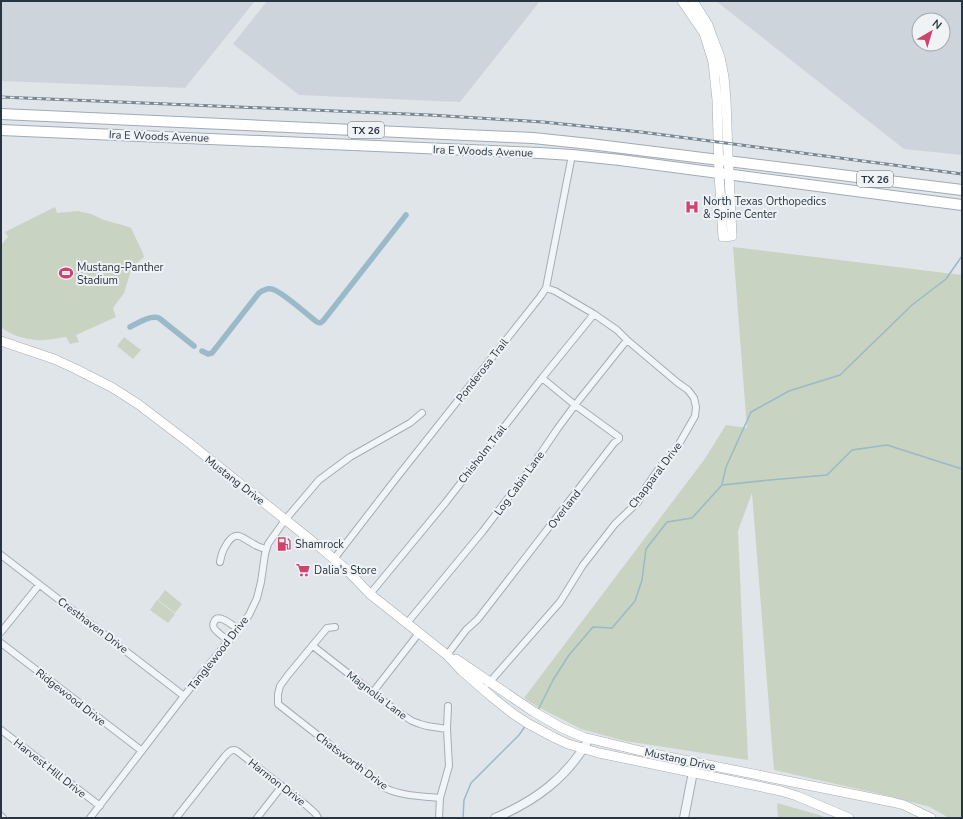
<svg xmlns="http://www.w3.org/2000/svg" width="963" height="819" font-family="'Nunito Sans',sans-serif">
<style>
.built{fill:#ced4db;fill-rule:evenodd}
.green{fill:#c8d3c1}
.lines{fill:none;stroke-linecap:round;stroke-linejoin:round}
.stream{stroke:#9ab9c9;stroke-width:1.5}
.canal{stroke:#9ab9c9;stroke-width:5.5}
.minor-casing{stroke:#a5adb3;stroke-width:8}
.tertiary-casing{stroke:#a5adb3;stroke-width:10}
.secondary-casing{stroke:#a5adb3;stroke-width:10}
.primary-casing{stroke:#9fabb5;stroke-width:12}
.minor{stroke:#f2f5f7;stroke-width:6}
.tertiary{stroke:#f2f5f7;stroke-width:8}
.secondary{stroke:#fff;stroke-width:9}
.primary{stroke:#fff;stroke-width:10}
.rail-casing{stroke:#798792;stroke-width:3}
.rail{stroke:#eff3f6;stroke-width:1.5;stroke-dasharray:4.5;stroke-linecap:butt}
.labels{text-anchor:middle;stroke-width:4;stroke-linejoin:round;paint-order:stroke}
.shield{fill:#eff3f6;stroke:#646e77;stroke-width:1}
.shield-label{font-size:10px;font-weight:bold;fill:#283540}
.street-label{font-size:11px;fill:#283540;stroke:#eff3f6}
.poi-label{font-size:11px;fill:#283540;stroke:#eff3f6;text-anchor:start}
</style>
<rect width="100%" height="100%" fill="#e0e5e9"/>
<path class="built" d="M1 1H255L185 88 1 81Z
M267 1H540L460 102 299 95 233 44Z
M716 1H962V155L904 149ZM919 20H943V44H919Z"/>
<path class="green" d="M55 207 57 213 78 211 91 214 104 220 122 225 131 228 142 251 144 257 132 267 124 293 113 308 116 317 76 335 79 342 70 344 66 337C57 338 47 341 37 340 25 339 10 335 1 327V245L8 237 5 232Z
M733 247 962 275V818H949L930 807 889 796 774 770 752 493 738 531 748 760 625 741 581 729 538 707 524 698 704 460 726 425 747 428Z
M124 337 141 350 133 359 117 346Z
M165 590 182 604 175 613 158 600Z
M157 600 175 614 168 623 150 610Z
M777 803 819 815 827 818H778Z"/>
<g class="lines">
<path class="stream" d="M722 484 726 467 751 412 789 391 840 375 912 305 946 279 962 256
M538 710 553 680 569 655 593 627 612 628 635 601 642 580 646 549 667 522 692 518 722 485 770 480 827 475 852 450 887 445 962 469
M463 818 464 800 471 783 519 735 526 725"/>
<path class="canal" d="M130 327C138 323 150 315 159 318L194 346
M202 351 208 354 212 353 259 293C262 291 267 288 271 289 279 289 309 316 317 322L320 323 323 321 406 215"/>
<defs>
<path id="minor" d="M1 555 184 696
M334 559 398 476 540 297 546 288 572 155
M220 562C222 552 223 550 228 542 237 530 242 538 252 543 256 546 261 548 266 549
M370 594 446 502 542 378 594 314
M407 623 483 531 528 472 558 428 575 405 627 340
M335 627 327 628 288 675 280 686 278 694V704L385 788C401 796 422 796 440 798
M1 632 39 585
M229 641C224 637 217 633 214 628 213 626 213 624 214 622 218 612 233 626 238 629
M1 643 142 751
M313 646 395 710 412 721 420 724 427 726 447 729
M447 655 466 630 478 619 614 443 619 439V437L575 405 542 378
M488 684 560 602 583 565 615 524 638 502 646 487 662 464 675 451 695 416 696 407 694 398 688 390 678 383 627 340 617 330 594 314 555 291 546 288
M373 692 419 633
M1 730 100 806
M1 816 3 818
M90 818 184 696 249 615 257 598 261 582 265 554 268 544 285 520 319 480 350 457 410 423 422 413
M176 818 225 756C229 752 231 748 237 751L306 805 316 814 318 818
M257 818 282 786
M439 818 440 798 449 766 447 729 448 706"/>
<path id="tertiary" d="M495 818C535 801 567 778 589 739
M684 818 692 777 696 762"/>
<path id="secondary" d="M682 1 704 33 713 62 717 100 719 174 723 237 732 236 728 154 726 100 724 77 720 57 713 39 708 25 693 1
M1 341 54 359 76 369 113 388 138 404 188 442 322 549 347 570 370 594 447 655 462 671 492 697 512 713 527 723 555 738 568 744 599 753 781 791 797 796 849 818
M456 659 534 712 562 728 583 737 649 753 892 802 904 805 931 818"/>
<path id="primary" d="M1 114 533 138 590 144 962 190
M1 130 540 153 572 155 620 160 962 205"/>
</defs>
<use href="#minor" class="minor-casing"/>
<use href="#tertiary" class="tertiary-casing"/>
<use href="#secondary" class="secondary-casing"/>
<use href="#primary" class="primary-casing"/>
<use href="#minor" class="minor"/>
<use href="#tertiary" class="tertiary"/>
<use href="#secondary" class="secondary"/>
<use href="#primary" class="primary"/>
<defs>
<path id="rail" d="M1 97 430 115 543 122 641 132 962 174"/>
</defs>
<use href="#rail" class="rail-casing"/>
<use href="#rail" class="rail"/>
</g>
<defs>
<symbol id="hospital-bare" viewBox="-9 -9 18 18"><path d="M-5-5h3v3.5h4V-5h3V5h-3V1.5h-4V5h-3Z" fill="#cf446f" stroke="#eff3f6" stroke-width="2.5" paint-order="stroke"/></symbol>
<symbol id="stadium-bare" viewBox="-9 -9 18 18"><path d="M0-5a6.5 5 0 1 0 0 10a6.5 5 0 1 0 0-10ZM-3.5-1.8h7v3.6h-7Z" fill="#cf446f" stroke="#eff3f6" stroke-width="2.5" paint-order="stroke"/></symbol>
<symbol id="fuel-bare" viewBox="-9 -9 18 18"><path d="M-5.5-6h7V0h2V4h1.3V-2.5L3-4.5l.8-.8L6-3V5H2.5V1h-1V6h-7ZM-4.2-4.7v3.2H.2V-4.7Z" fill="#cf446f" stroke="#eff3f6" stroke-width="2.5" paint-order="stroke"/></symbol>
<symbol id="supermarket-bare" viewBox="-9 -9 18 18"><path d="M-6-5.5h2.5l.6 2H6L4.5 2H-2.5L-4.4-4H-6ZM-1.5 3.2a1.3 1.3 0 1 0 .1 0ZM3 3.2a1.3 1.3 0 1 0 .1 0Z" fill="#cf446f" stroke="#eff3f6" stroke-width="2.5" paint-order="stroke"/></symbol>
</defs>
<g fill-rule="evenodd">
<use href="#hospital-bare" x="682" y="197" width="20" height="20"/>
<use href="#stadium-bare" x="56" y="263" width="20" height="20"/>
<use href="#fuel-bare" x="274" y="534" width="20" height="20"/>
<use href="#supermarket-bare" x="293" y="560" width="20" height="20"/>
</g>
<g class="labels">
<g class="shield">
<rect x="348" y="122" width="36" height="16" rx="3"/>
<rect x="857" y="171" width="36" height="16" rx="3"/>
</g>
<g class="shield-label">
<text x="366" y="134">TX 26</text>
<text x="875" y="183">TX 26</text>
</g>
<g class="street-label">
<text transform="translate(159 136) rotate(2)" y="4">Ira E Woods Avenue</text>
<text transform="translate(483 151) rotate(2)" y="4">Ira E Woods Avenue</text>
<text transform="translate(482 370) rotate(-52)" y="4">Ponderosa Trail</text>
<text transform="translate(482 454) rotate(-52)" y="4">Chisholm Trail</text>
<text transform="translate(655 475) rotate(-53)" y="4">Chapparal Drive</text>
<text transform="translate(235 480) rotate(38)" y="4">Mustang Drive</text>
<text transform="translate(519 483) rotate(-54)" y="4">Log Cabin Lane</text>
<text transform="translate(564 509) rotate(-52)" y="4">Overland</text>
<text transform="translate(93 625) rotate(37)" y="4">Cresthaven Drive</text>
<text transform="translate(218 653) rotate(-52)" y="4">Tanglewood Drive</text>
<text transform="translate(377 695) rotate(37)" y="4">Magnolia Lane</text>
<text transform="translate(71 697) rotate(38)" y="4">Ridgewood Drive</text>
<text transform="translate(680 759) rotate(12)" y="4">Mustang Drive</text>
<text transform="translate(352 761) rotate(37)" y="4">Chatsworth Drive</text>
<text transform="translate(50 768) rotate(38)" y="4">Harvest Hill Drive</text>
<text transform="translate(277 782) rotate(38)" y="4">Harmon Drive</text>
</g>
<g class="poi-label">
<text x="703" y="205">North Texas Orthopedics<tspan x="703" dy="13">&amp; Spine Center</tspan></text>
<text x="77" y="271">Mustang-Panther<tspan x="77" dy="13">Stadium</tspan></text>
<text x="295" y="548">Shamrock</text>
<text x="314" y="574">Dalia's Store</text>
</g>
</g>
<rect width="963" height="819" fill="none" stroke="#283540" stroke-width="4"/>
<g transform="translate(931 32) rotate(38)"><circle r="19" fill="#eff3f6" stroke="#9fa7ad"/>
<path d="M0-3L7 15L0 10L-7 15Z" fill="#cf446f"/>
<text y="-6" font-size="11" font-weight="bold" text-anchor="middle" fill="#283540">N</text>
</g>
</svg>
